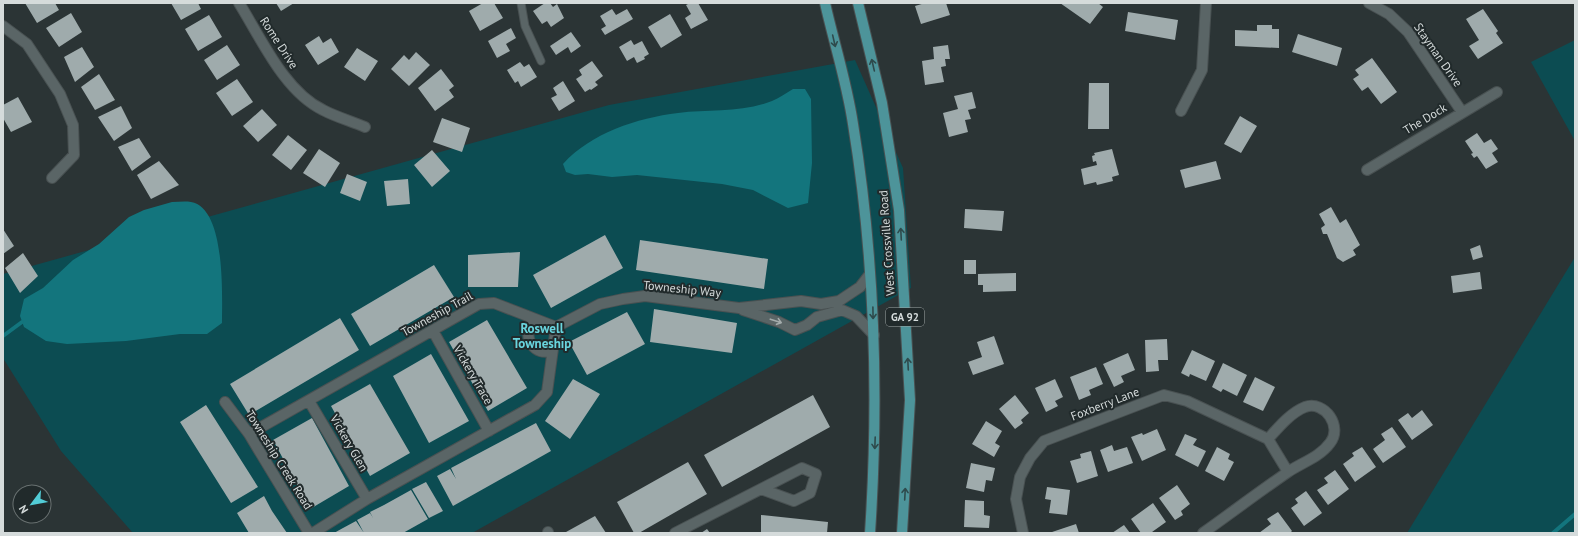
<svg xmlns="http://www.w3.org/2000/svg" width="1578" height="536" font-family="'PT Sans',sans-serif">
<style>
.green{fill:#0c4c52}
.water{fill:#13757d}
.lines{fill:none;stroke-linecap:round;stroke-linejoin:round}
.stream{stroke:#13757d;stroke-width:4}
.building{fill:#9fabac}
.service-casing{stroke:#495152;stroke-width:9}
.minor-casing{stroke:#495152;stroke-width:12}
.primary-casing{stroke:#495152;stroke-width:12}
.service{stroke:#5a6566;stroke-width:7}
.minor{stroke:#5a6566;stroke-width:10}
.primary{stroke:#4d949a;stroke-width:10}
.oneway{stroke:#2e4a4c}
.oneway2{stroke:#a4acac}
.labels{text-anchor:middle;stroke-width:4;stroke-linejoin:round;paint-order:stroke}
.shield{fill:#212a2b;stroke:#9fa6a6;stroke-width:1}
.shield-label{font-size:11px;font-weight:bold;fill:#d5dbdb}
.street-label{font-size:12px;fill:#d5dbdb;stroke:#212a2b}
.neighbourhood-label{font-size:13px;font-weight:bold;fill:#69d5de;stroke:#212a2b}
</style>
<rect width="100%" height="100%" fill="#2b3435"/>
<path class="green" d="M1575 40V141L1531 62Z
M855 60 903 168 911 288 472 533H133L61 451 3 358V274L609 105Z
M1575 257V533H1407Z"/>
<path class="water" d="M793 89H805L811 99 812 163 808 203 788 208 753 190 722 184 637 175 612 177 588 174 575 175 566 172 563 164C591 133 637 118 678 113 709 109 742 113 772 101 779 98 786 93 793 89Z
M172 202C178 202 185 201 191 202 226 208 222 296 222 323L207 334H180L126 341 67 344 46 341 24 327 20 316 24 299 43 288 73 260 99 244 129 217 144 210Z"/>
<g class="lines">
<path class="stream" d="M3 336 22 322
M1553 533 1575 514"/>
</g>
<path class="building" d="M25 3H55L59 10 37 23Z
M171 3H198L201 9 181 20Z
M276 3H294L281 11Z
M483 3H494L503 18 480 31 469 11Z
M545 3H550L553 7 557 4 564 18 551 27 547 21 542 24 533 11Z
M690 3H698L708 20 691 29 685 18 691 14 686 5Z
M925 3H946L950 15 921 24 915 6Z
M1060 3H1098L1103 7 1090 24Z
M612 9 616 15 627 9 633 19 605 35 601 29 606 26 600 16Z
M1483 9 1498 31 1496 33 1503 43 1478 59 1469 46 1479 40 1466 19Z
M1128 12 1178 20 1175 40 1125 31Z
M71 13 82 32 59 47 46 28Z
M670 14 682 35 661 48 648 27Z
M209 15 222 37 198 51 185 29Z
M1257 25H1272V29H1279V48L1235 46V30L1257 31Z
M511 28 516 38 506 44 510 51 497 58 488 41Z
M571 32 581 46 571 53 568 47 556 55 550 46Z
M1298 34 1342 48 1337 66 1292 52Z
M319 36 323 43 331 38 339 52 318 65 305 45Z
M631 40 634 45 642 41 649 54 644 57 645 59 637 63 634 57 627 61 619 47Z
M227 45 240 65 217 80 204 60Z
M948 45 950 59H945L946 66 941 67 944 82 925 85 922 61 934 59 933 47Z
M82 47 94 67 75 82 64 57Z
M357 48 378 61 365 81 344 67Z
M416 52 430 65 409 86 391 69 404 55 409 60Z
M1372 58 1397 92 1381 104 1368 87 1362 91 1353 79 1359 75 1355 70Z
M592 61 603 76 595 82 598 85 591 90 590 89 585 92 576 79 582 75 579 70Z
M520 62 524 67 529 64 537 77 521 87 518 81 515 83 507 70Z
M441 69 454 86 449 90 454 97 435 111 418 88Z
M99 74 115 100 95 110 81 87Z
M237 79 253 102 232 116 216 93Z
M563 81 575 101 559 111 551 98 557 95 553 88Z
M1089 83H1109V129H1088Z
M972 92 976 108 968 110 971 119 965 120 968 132 949 137 943 113 958 109 954 96Z
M18 97 32 122 11 132 3 118V105Z
M121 106 132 128 114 141 98 117Z
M262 109 277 125 258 142 243 126Z
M1240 116 1257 126 1241 153 1224 144Z
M442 118 470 128 462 152 433 142Z
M1477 133 1484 143 1491 139 1498 149 1492 153 1498 162 1486 169 1477 156 1474 158 1471 154 1473 153 1465 141Z
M288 135 307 150 291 170 272 155Z
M139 138 151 157 132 171 118 147Z
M319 149 340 163 325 187 303 173Z
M1112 149 1119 175 1112 177 1113 181 1097 185 1096 182 1084 185 1081 169 1097 165 1096 161 1093 162 1092 156 1095 155 1094 153Z
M432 150 450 171 432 187 414 165Z
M159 161 179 185 151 199 137 175Z
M1216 161 1221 179 1185 188 1180 170Z
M347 174 367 182 360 201 340 193Z
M408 179 410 204 387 206 384 181Z
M1331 207 1340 223 1346 219 1360 245 1353 250 1356 255 1343 262 1337 258 1327 234H1323L1321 228 1325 225 1319 214Z
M965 209 1004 211 1002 231 964 228Z
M3 229 14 246 3 254Z
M605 235 623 268 551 308 533 275Z
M640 240 768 259 764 289 636 270Z
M1480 245 1483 257 1473 260 1470 249Z
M520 252 518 287H468V255Z
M23 253 38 276 20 293 5 268Z
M964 260H976V274H964Z
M434 265 454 297 370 346 351 314Z
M1480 272 1482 289 1453 293 1451 276Z
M1016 273V291L983 292V285H978V274Z
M654 309 737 323 732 353 650 342Z
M627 312 645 344 587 375 569 342Z
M340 318 359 350 249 415 230 384Z
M487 320 527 388 488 411 449 342Z
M994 336 1004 364 973 375 968 362 982 357 977 342Z
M1167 339 1168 360H1158L1159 371 1146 372 1145 340Z
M1192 350 1215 361 1206 381 1190 374 1189 377 1181 373Z
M1128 353 1135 370 1121 376 1124 382 1114 387 1103 364Z
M431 354 469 421 429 443 393 376Z
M1223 363 1247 375 1237 396 1223 389 1221 392 1212 387Z
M1096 367 1103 384 1089 390 1091 395 1079 400 1070 377Z
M1255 377 1275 387 1263 411 1243 402Z
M573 379 600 394 570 439 545 421Z
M1055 379 1063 397 1055 401 1058 406 1046 412 1035 388Z
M370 384 410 453 370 476 331 406Z
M813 395 830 427 722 487 704 455Z
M1015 395 1029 413 1021 420 1023 423 1015 429 999 409Z
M206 405 258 487 231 503 180 422Z
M1422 410 1433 425 1412 440 1398 420 1408 413 1412 418Z
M312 418 349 486 310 509 273 440Z
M986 421 1002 431 995 443 1000 446 994 457 972 444Z
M536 423 551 451 453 506 437 476 450 469 456 479 451 468Z
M1392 427 1406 447 1383 463 1373 449 1385 440 1381 434Z
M1157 429 1166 450 1142 461 1131 437 1142 433 1143 435Z
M1185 434 1197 439 1193 445 1206 451 1198 467 1175 455Z
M1112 445 1114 451 1127 447 1133 463 1108 472 1100 450Z
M1217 447 1230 454 1228 459 1234 462 1224 481 1205 471Z
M1362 447 1376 467 1355 482 1343 464 1354 456 1352 453Z
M1091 451 1098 476 1077 483 1070 461 1081 458 1080 454Z
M688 462 707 494 639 533H634L617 502Z
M971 463 995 468 992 481 986 480 984 492 966 488Z
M1335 470 1349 489 1328 505 1317 490 1328 483 1324 478Z
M426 482 443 511 429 518 412 489Z
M1177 485 1190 504 1181 511 1183 515 1175 520 1159 498Z
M1047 487 1070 490 1067 515 1049 513 1051 500 1045 499Z
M411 490 428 519 403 533H400L398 528 400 533H364L357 520 370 513 373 518 370 512 384 505 387 510 384 505Z
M1306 491 1322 513 1304 526 1291 508 1298 503 1295 499Z
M264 496 272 511 287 533H249L237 513Z
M965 500 984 501V515L990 516 989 528 964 527Z
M1153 503 1166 522 1152 532 1153 533H1141L1131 519Z
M1278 512 1292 531 1290 533H1259L1271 524 1267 519Z
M761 515 828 522 827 533H761Z
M595 516 606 533 566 532Z
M356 521 364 533H346L343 528Z
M1076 524 1079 533H1049Z
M1124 525 1130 533H1112Z
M343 528 346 533H334Z
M707 529 710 533H701Z"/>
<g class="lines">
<defs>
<path id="service" d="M521 3 525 26 541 61"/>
<path id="minor" d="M239 3C261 38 284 91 323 110 336 117 351 121 365 127
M1369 3 1389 14 1408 32 1462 112
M3 26 27 44 60 94 73 125 74 155 52 178
M1181 111 1202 70 1206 3
M1367 170 1497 92
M743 310 779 322 795 330 807 325 817 317 842 310 856 316 874 335
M539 321 531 322C522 337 535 358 552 350L555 345
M556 327 600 304 623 299 645 296 739 308 801 301 821 304 839 301 860 287 870 274
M433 331 489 431
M309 401 367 499
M225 402 249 434 309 533
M249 434 479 304 494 303 556 327
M548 532V533
M313 533 367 499 535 405 547 392 556 327
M675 533 802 468 816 474 810 493 794 501 761 489
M1023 533 1016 499 1020 477 1030 458 1044 441 1164 395 1187 401 1268 439 1288 472
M1203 533C1231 513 1259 492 1288 472 1301 463 1320 457 1330 443 1343 427 1325 400 1305 407 1290 413 1278 428 1268 439"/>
<path id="primary" d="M825 3C834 43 847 83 853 124 875 259 879 396 870 533
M858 3 882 103 899 210 910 400 902 533"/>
</defs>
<use href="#service" class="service-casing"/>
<use href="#minor" class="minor-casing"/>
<use href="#primary" class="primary-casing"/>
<use href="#service" class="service"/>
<use href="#minor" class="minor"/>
<use href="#primary" class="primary"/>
</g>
<defs><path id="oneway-shaft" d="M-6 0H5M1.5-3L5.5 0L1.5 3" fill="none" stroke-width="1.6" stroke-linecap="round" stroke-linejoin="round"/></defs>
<g class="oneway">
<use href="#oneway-shaft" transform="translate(834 41) rotate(77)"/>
<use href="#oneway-shaft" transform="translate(873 65) rotate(-103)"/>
<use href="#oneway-shaft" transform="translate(901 234) rotate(-93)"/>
<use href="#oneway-shaft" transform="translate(873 313) rotate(89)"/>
<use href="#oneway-shaft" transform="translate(908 364) rotate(-93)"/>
<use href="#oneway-shaft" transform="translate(875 443) rotate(92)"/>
<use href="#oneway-shaft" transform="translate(905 494) rotate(-87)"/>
</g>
<use class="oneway2" href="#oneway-shaft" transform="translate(776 321) rotate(18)"/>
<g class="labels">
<rect class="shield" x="886" y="308" width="38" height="18" rx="3"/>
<g class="shield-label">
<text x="905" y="321">GA 92</text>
</g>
<g class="street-label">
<text transform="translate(279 43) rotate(57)" y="4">Rome Drive</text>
<text transform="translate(1438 55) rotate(55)" y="4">Stayman Drive</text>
<text transform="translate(1425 119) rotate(-31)" y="4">The Dock</text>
<text transform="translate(887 243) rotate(-94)" y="4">West Crossville Road</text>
<text transform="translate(682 289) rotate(6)" y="4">Towneship Way</text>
<text transform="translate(437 314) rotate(-29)" y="4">Towneship Trail</text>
<text transform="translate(473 375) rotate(60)" y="4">Vickery Trace</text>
<text transform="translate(1105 404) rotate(-21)" y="4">Foxberry Lane</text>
<text transform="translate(349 443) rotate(60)" y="4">Vickery Glen</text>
<text transform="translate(279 460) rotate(58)" y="4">Towneship Creek Road</text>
</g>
<g class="neighbourhood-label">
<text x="542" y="333">Roswell<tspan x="542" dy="15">Towneship</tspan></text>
</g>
</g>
<rect width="1578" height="536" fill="none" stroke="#d5dbdb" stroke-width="8"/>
<g transform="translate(32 504) rotate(238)"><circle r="19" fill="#212a2b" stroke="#697171"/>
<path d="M0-3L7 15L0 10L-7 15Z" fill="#52ccd6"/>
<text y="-6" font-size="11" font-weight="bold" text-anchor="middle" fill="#d5dbdb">N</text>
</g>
</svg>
